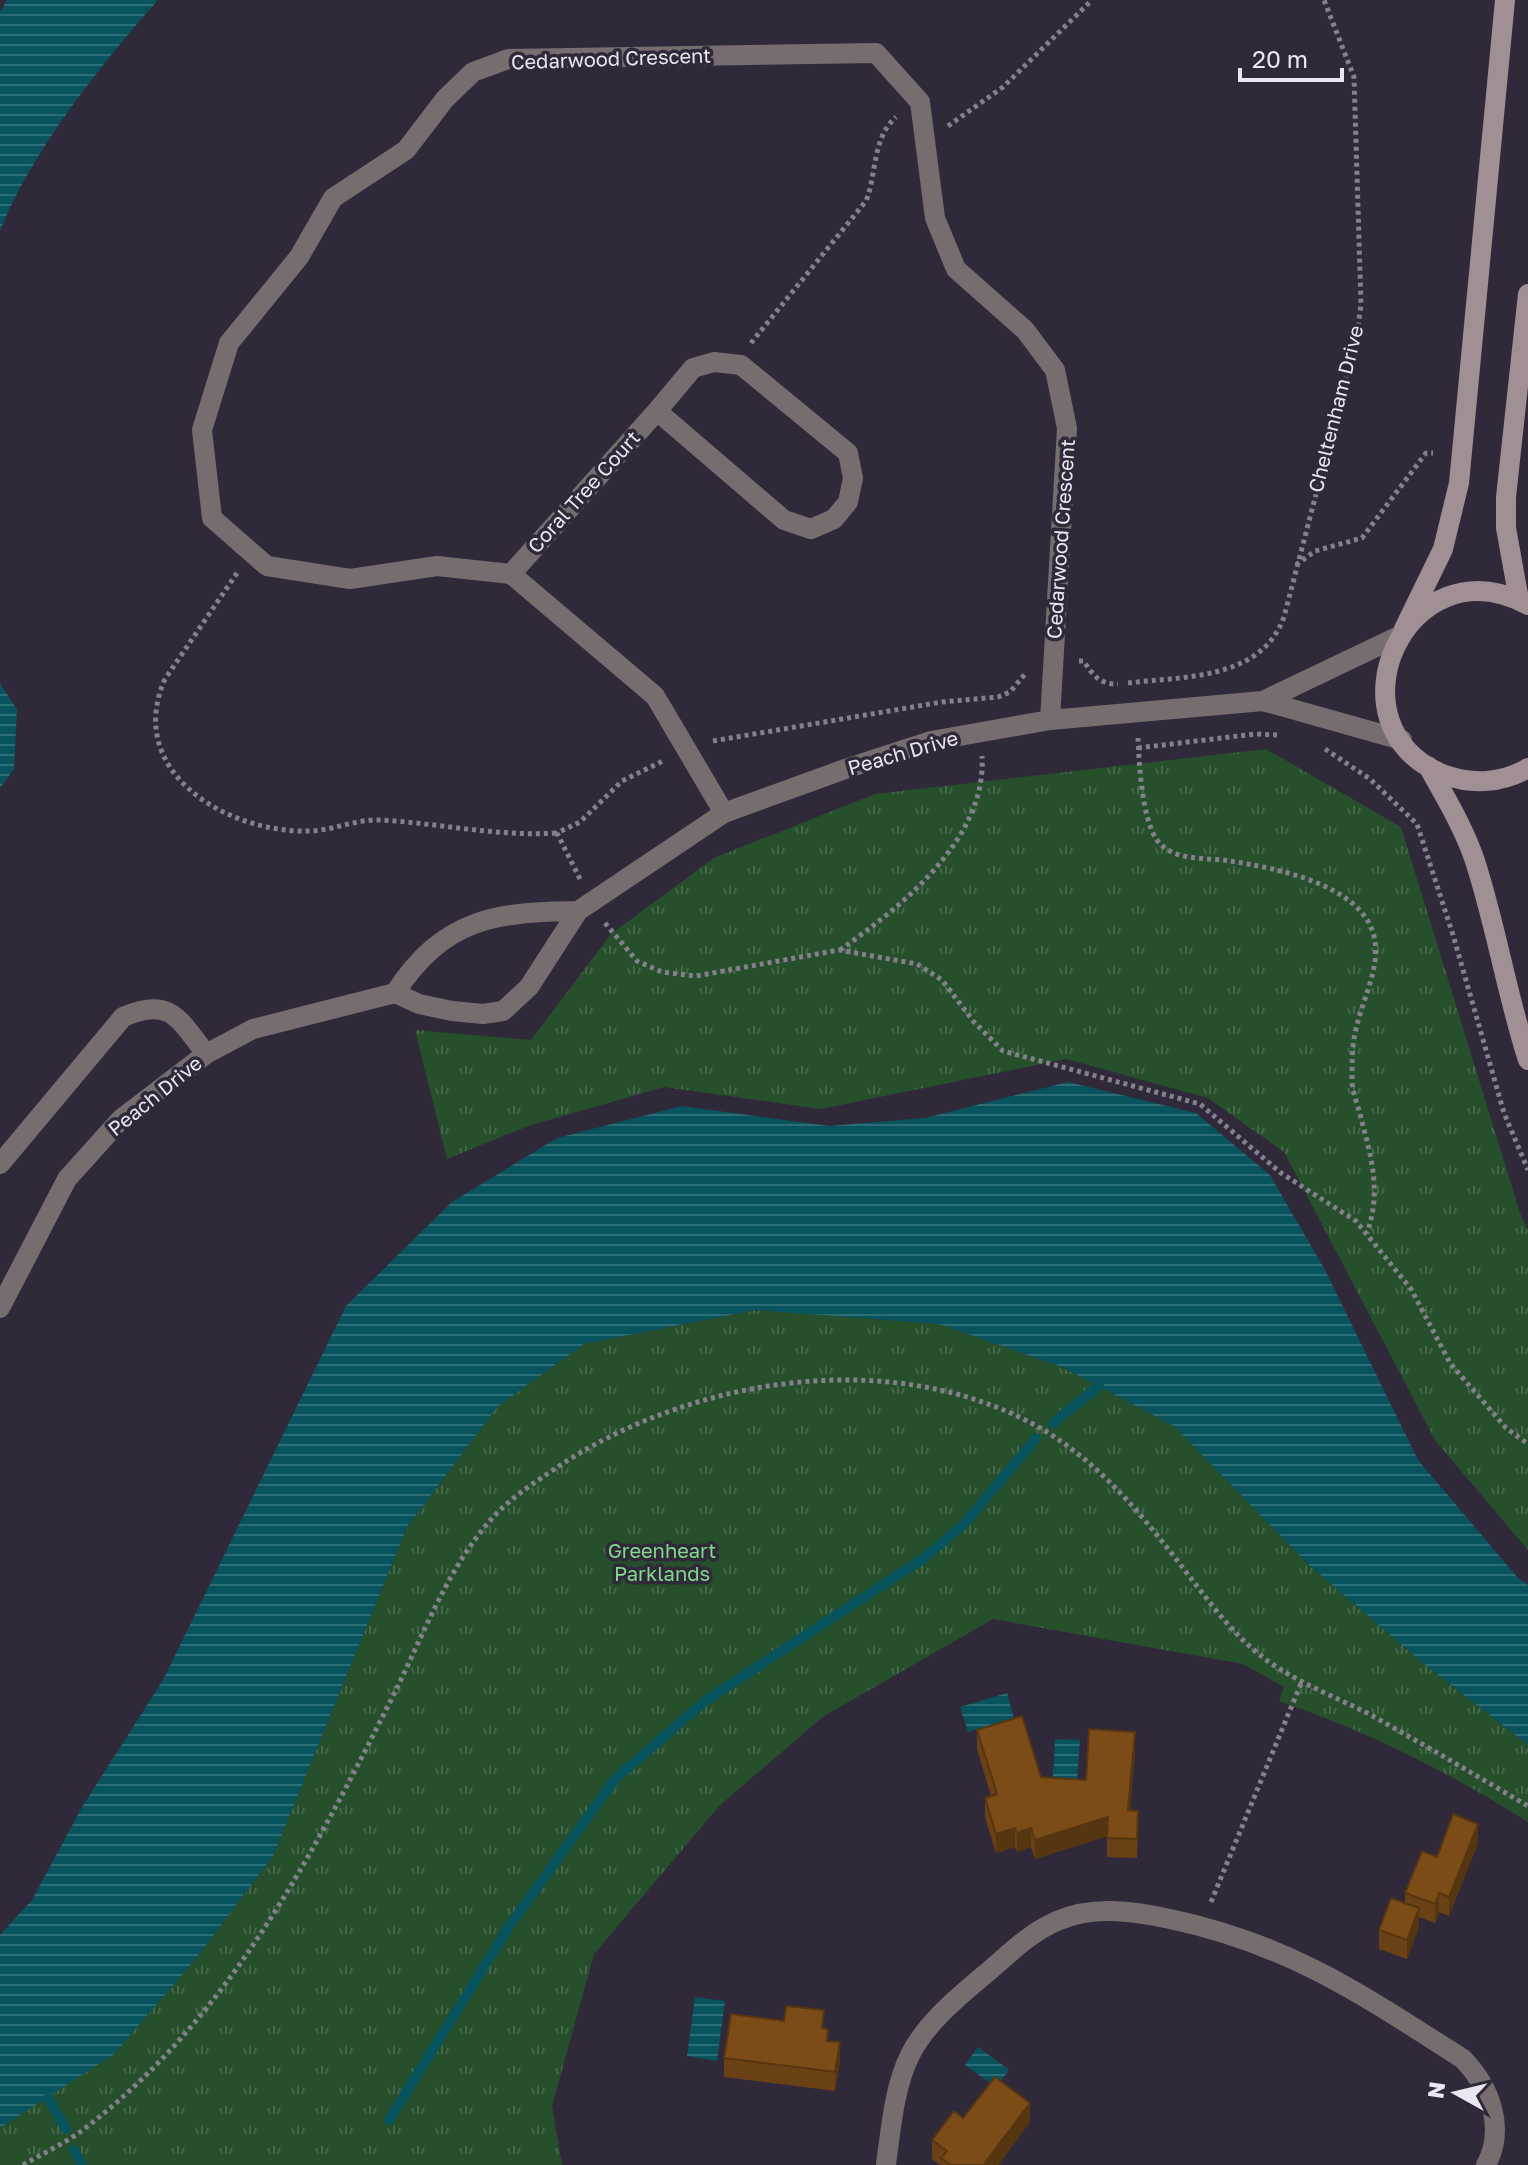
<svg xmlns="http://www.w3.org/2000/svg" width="1528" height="2165" font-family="'Golos Text',sans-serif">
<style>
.grass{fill:url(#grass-tufts)}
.water{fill:url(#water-rules)}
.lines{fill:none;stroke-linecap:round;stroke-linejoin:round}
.stream{stroke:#08545e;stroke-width:10}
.path{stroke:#857f8e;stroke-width:5;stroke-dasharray:4 4;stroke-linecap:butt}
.minor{stroke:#776c6e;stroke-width:20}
.secondary{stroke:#a08f93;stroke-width:20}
.wall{fill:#6a4115}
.shaded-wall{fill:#563511}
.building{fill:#7b4c18;stroke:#563511;stroke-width:2}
.labels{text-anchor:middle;stroke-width:7;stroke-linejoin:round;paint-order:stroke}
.street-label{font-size:20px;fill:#ebe7f2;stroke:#30293a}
.park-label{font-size:20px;fill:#7fda89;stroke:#30293a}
</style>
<defs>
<pattern id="grass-tufts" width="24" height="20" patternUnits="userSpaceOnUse" patternTransform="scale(2)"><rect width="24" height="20" fill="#264f2b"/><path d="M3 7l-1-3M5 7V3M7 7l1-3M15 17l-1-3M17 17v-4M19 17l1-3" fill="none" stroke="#46684a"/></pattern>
<pattern id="water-rules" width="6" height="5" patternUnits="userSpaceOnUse" patternTransform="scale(2)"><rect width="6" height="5" fill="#08545e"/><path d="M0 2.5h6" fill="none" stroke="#2c6d76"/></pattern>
</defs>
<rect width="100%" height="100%" fill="#30293a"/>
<path class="grass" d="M1266 749 1401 827 1520 1213 1528 1230V1550L1435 1440 1284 1152 1208 1098 1066 1059 821 1109 664 1087 528 1126 447 1159 415 1030 531 1040 611 934 714 858 875 794Z
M755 1310 939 1324 1062 1367 1174 1426 1309 1565 1424 1664 1528 1745V1822C1443 1769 1373 1734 1279 1701L1284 1687 1243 1664 993 1619 824 1716 720 1805 594 1954 552 2106 562 2165H0V2128L194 1961 273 1856 407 1527 497 1407 584 1344Z"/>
<path class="water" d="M7 0H158C102 63 31 152 0 231V12Z
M0 684 17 709 14 769 0 788Z
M1068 1082 1196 1113 1270 1175 1325 1270 1418 1460 1518 1578 1528 1585V1745L1424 1664 1309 1565 1174 1426 1062 1367 939 1324 755 1310 584 1344 497 1407 407 1527 273 1856 194 1961 113 2055 0 2128V1935L32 1900 82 1807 163 1680 346 1306 452 1202 557 1138 682 1106 829 1126 925 1118Z
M1007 1693 1014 1718 968 1732 960 1707Z
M1055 1739 1080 1740 1076 1794 1052 1793Z
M695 1997 725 2001 717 2061 687 2056Z
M978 2047 1009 2070 996 2087 965 2065Z"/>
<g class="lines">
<path class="stream" d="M1053 1423 1099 1386
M48 2098 66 2129
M389 2120 510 1925 615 1779 705 1701 924 1558 965 1523 1036 1438
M74 2150 82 2165"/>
<path class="path" d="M948 126 1003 87 1092 0
M751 343 866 201C877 174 872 138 896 117
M1296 565 1315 551 1362 538 1426 453H1433
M237 573 165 679C124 771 226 833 308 831 332 831 355 819 380 820 438 823 498 837 557 833
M1079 661H1084C1092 675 1101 685 1118 684
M1128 683C1186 676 1261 680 1284 617L1356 341 1361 305 1354 77 1324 0
M1138 738C1139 764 1142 819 1157 840 1173 862 1206 857 1230 861 1275 868 1361 884 1374 936 1381 966 1364 996 1357 1025 1352 1043 1352 1060 1352 1079 1352 1091 1357 1103 1360 1114 1371 1157 1382 1190 1367 1233
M713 741 942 702 998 697 1010 692 1025 674
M1138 748 1255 734 1277 735
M1325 749 1370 779 1417 824 1453 935 1504 1113 1528 1170
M580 879 557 833 580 822 622 781 663 761
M605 923 637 961 662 972 696 976 839 950 917 964 942 980 974 1022 1003 1051 1200 1104 1281 1173 1356 1221 1411 1289 1450 1363 1506 1428 1528 1444
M840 950C901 907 987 839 982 756
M1211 1902 1302 1681
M23 2165C43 2153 66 2143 84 2129 227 2020 311 1858 390 1702 420 1643 445 1573 488 1523 508 1499 534 1483 559 1466 688 1381 874 1349 1017 1416 1093 1451 1143 1516 1193 1581 1212 1605 1230 1630 1254 1650 1287 1679 1330 1694 1369 1714 1423 1744 1475 1775 1528 1806"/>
<path class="minor" d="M511 574 657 411 784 520 811 529 834 519 848 502 853 478 848 453 741 365 714 362 693 368 657 411
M1263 701 1402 740
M724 813 655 696 511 574 437 566 350 579 267 566 212 518 202 430 229 343 299 257 333 198 406 150 445 99 473 72 508 59 876 53 920 102 935 218 956 269 1025 330 1055 370 1067 428 1050 720
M395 993C444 918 495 912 578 911
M0 1164 123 1017C170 996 179 1019 206 1054
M0 1308 67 1179 121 1119 206 1054 253 1029 395 993 419 1004 452 1011 483 1014 503 1011 529 987 578 911 724 813 845 769 931 741 1050 720 1263 701 1399 636
M886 2165C899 2058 904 2041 989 1971 1010 1953 1031 1932 1057 1921 1093 1905 1133 1911 1170 1919 1289 1944 1363 1995 1463 2059 1490 2087 1506 2128 1486 2165"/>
<path class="secondary" d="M1519 600 1506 528V497L1528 294
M1528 605C1406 539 1323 728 1445 775 1473 785 1503 783 1528 768
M1404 629 1443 549 1459 483 1505 0
M1428 766C1445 797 1464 828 1475 861 1496 926 1507 995 1528 1060"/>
</g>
<path class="wall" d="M977 1730 1041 1777 1086 1780 1135 1751 1130 1810 1138 1830 1137 1858 1107 1857V1836L1035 1859 1031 1847 1017 1852 1015 1847 996 1853 985 1817V1798L991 1796 977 1749Z
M1478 1843 1449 1916 1439 1912 1435 1923 1419 1917V1927L1407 1959 1379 1949V1930L1405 1903V1893L1437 1857Z
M824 2029 828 2041 840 2061 835 2091 724 2077V2058Z
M1030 2122 998 2165H940L932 2159V2140Z"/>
<path class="shaded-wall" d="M1135 1732V1751L1128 1829V1810Z
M1108 1817V1836L1035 1859V1840Z
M1478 1824V1843L1449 1916V1897Z
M1015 1828V1847L996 1853V1834Z
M1031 1828V1847L1017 1852V1833Z
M1439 1893V1912L1435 1923V1904Z
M1419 1908V1927L1407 1959V1940Z
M840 2042V2061L835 2091V2072Z
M1030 2103V2122L998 2165H984Z"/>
<path class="building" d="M1022 1716 1041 1777 1086 1780 1089 1729 1135 1732 1128 1810 1138 1811 1137 1839 1107 1838 1108 1817 1035 1840 1031 1828 1017 1833 1015 1828 996 1834 985 1798 997 1794 977 1730Z
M1453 1814 1478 1824 1449 1897 1439 1893 1435 1904 1405 1893 1422 1851 1437 1857Z
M1391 1898 1419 1908 1407 1940 1379 1930Z
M786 2006 824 2010 822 2028 828 2029 827 2041 840 2042 835 2072 724 2058 731 2014 784 2021Z
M995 2077 1030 2103 984 2164 986 2165H951L941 2158 947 2151 932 2140 954 2111 963 2118Z"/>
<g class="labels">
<g class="street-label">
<text transform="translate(611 59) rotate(-2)" y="7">Cedarwood Crescent</text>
<text transform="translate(1336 409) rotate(-76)" y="7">Cheltenham Drive</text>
<text transform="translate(584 492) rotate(-48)" y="7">Coral Tree Court</text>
<text transform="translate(1061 539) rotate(-86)" y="7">Cedarwood Crescent</text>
<text transform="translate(903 753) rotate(-16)" y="7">Peach Drive</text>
<text transform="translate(155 1096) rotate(-39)" y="7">Peach Drive</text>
</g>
<g class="park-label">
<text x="662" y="1558">Greenheart<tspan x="662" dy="23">Parklands</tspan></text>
</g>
</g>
<g transform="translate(1456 2093) rotate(278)" stroke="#30293a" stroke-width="6" paint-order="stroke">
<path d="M0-6L14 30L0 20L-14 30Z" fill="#ebe7f2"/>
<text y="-12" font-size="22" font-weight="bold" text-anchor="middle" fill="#ebe7f2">N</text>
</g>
<path d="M1240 68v12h102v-12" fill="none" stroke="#ebe7f2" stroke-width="4"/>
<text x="1252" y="68" font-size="24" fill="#ebe7f2" stroke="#30293a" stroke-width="6" paint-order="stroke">20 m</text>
</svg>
